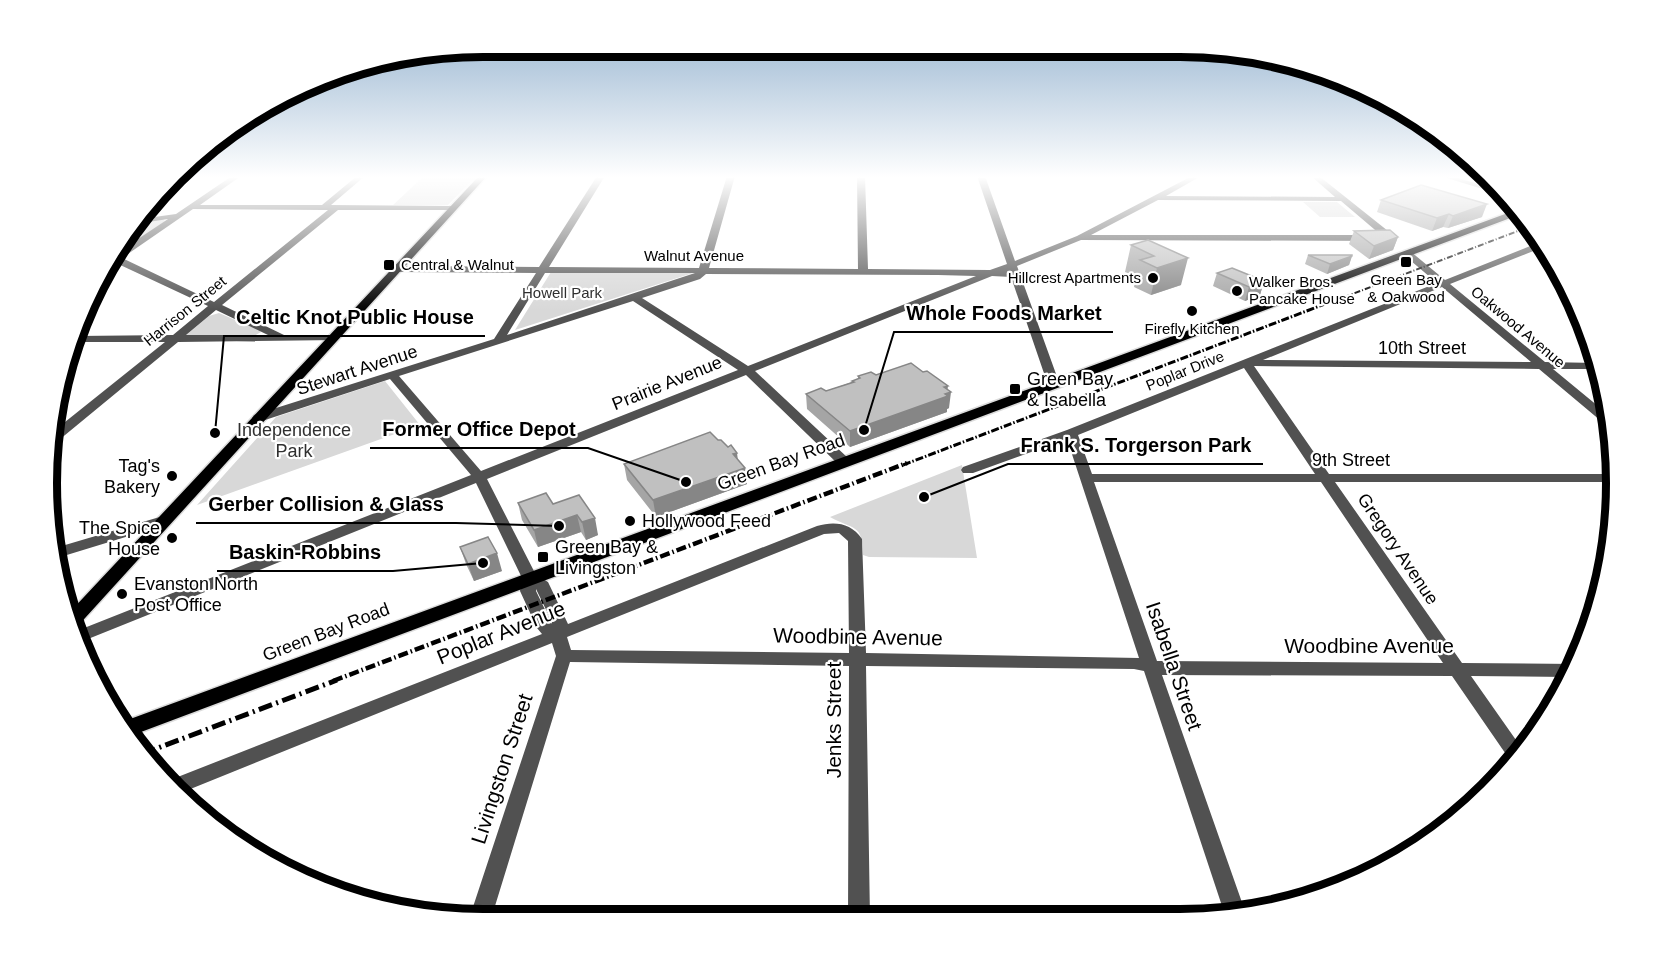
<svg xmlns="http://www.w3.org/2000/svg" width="1663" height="966" font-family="Arial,sans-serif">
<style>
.green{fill:#d8d8d8}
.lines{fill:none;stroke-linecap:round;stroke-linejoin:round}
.major-casing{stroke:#dbdbdb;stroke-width:3}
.minor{fill:#515151;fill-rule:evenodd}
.major{fill:#000;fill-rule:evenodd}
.rail-far3{stroke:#000;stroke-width:2;stroke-dasharray:6 2 1 2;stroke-linecap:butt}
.rail-far2{stroke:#000;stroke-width:3;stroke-dasharray:8 2 1.5 2;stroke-linecap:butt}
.rail-far1{stroke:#000;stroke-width:4.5;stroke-dasharray:10 3 1.5 3;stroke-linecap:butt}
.rail{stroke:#000;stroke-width:5;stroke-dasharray:14 4.5 2 4.5;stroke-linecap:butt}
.wall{fill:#a5a5a5}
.shaded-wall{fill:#868686}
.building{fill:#c0c0c0;stroke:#868686;stroke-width:1.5}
.poi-dot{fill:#000;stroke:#fff;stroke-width:2}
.labels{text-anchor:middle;stroke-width:4.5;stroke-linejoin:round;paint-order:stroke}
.far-street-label{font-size:15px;fill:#000;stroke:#fff}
.far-poi-label{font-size:15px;fill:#000;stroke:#fff;text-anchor:start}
.far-park-label{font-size:15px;fill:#2f2f2f;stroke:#fff}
.street-label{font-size:18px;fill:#000;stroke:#fff}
.poi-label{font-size:18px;fill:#000;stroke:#fff;text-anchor:start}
.park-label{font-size:18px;fill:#2f2f2f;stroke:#fff}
.near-street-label{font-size:21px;fill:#000;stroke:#fff}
.rim{fill:none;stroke:#000;stroke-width:8}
.leader{fill:none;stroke:#000;stroke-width:2}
.callout-dot{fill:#000;stroke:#fff;stroke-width:2}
.callout-label{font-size:20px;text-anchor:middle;font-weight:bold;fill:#000;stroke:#fff;stroke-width:4.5;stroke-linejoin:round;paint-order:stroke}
</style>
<rect width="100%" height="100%" fill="#fff"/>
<path class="green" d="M424 176H477L448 205H393Z
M1303 202H1337L1355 217H1320Z
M163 219 165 221 124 250 115 252C127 225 135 223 163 219Z
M551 272 693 273 515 330Z
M219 313 259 330 261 332 254 336H185L209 316Z
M385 381 420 425 197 505 276 417Z
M962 465 977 558 869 557 863 555C863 523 853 530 830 517Z"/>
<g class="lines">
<defs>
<path id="major" d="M479 176H487L76 628 73 629 68 614Z
M1516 210 1521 214 133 735 130 736 122 722Z"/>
</defs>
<use href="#major" class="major-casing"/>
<path class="minor" d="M232 176H241L200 205H322L357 176H365L331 205 453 206 457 208 453 210H338L222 305 284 335H333L338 338 337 340 178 342 59 440 54 441 55 430 165 342H74L77 336 173 335 208 306 116 263 109 264 114 255 168 219 135 224 140 219 176 214ZM193 209 323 210H328L214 302 122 258ZM216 310 268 335H186Z
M597 176H605L549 267 699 268 727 176H735L709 268 858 269 857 176H865L868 269 990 270 1007 264 977 176H985L1015 261 1077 236 1192 176H1201L1166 196 1335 197 1311 176H1319L1388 231 1390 238 1386 241 1081 240 1017 266 1060 385 1054 388 1048 385 1011 277 992 276 755 371 848 458 850 461 848 464H838L746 375 487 479 536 575 548 582 568 624 817 526C835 521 851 523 862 539L866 653 1139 658 1067 439 973 473H963L961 470 963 467 1067 430 1437 283 1404 255V251H1410L1445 280 1543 241 1546 246 1450 284 1545 362 1597 363 1598 369H1553L1610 416 1611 427 1607 426 1539 369 1254 366 1329 474H1616V482H1335L1462 663 1576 664 1569 677 1471 676 1523 750 1512 763 1452 676 1162 675 1245 911 1225 915 1144 671 1134 669 866 666 870 919H848L849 666 570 662 491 919H469L556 656 552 643 183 792 170 780 542 634 537 628 520 591 522 578 476 483 83 641 80 642 74 632 471 475 390 379 262 421H254L252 418 254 415 494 339 536 273 397 272 392 269 397 266 539 267ZM1158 200 1341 201 1381 235H1091ZM545 273H695L507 335ZM706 274 938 275 976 276 748 366 642 298 700 279ZM1442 287 1531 362 1263 360ZM633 301 738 370 481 471 399 376ZM1244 368 1315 474H1092L1078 435ZM1094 482H1321L1443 663 1157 661ZM839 533 848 541 849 653 571 650 567 637 824 534ZM536 589 552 622V624L536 591Z
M1440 176H1451L1502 191 1506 196Z
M163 516 170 521 168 524 57 558 55 548Z"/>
<use href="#major" class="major"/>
<path class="rail-far3" d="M1334 301 1531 226"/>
<path class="rail-far2" d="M903 465 1338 299"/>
<path class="rail-far1" d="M333 681 907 463"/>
<path class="rail" d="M142 754 337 680"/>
</g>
<path class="wall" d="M1381 200 1482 217 1448 228 1443 227 1432 231 1377 212Z
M1354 231 1398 237 1393 250 1369 259 1349 244Z
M1148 240 1181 285 1151 295 1134 287 1136 277 1125 272 1131 245Z
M1308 255 1352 256 1349 265 1327 274 1305 264Z
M1217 273 1264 281 1260 295 1245 301 1213 286Z
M876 375 948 390 949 408 947 409V412L850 447 807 409 806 394 826 391 852 382V381L858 379V376Z
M718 440 745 468 747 484 656 517 627 480 624 464Z
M579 495 598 535 586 540 581 532 538 547 522 520 518 503 553 504Z
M460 547 502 571 474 581 466 564Z"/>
<path class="shaded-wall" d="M1487 204 1482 217 1448 228 1453 216Z
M1449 214 1443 227 1432 231 1437 218Z
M1398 237 1393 250 1369 259 1374 246Z
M1352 256 1349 265 1327 274 1330 264Z
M1188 258 1181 285 1151 295 1157 268Z
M1264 281 1260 295 1245 301 1249 287Z
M948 386 947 393 951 392 949 408 947 409V412L850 447V431Z
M737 453 739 469 733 454Z
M745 468 747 484 656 517 653 500Z
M577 515 581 532 538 547 534 530Z
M595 518 598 535 586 540 582 522Z
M497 553 502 571 474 581 468 564Z"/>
<path class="building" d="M1421 185 1487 204 1453 216 1449 214 1437 218 1381 200Z
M1390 230 1398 237 1374 246 1354 231Z
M1148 240 1188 258 1157 268 1140 260 1154 256 1131 245Z
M1308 255H1352V256L1330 264Z
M1232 268 1264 281 1249 287 1217 273Z
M911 363 923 372 927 371 948 386 944 387 951 392 945 394 948 396 850 431 806 394 821 388 826 391 854 382 852 381 860 378 858 376 871 372 876 375Z
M710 432 718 440H721L728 447 731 445 737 453 733 454 745 468 653 500 624 464Z
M546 493 553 504 579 495 595 518 582 522 577 515 534 530 518 503Z
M488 537 497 553 468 564 460 547Z"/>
<linearGradient id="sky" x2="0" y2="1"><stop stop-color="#8baccb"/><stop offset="0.57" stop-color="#fff"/><stop offset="1" stop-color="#fff" stop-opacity="0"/></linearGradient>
<rect width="1663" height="311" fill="url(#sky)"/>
<g class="poi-dot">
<rect x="1400" y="256" width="12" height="12" rx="3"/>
<rect x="383" y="259" width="12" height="12" rx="3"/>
<circle cx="1153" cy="278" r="6"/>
<circle cx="1237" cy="291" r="6"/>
<circle cx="1192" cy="311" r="6"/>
<rect x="1009" y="383" width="12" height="12" rx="3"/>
<circle cx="172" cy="476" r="6"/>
<circle cx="630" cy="521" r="6"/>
<circle cx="172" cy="538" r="6"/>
<rect x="537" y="551" width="12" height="12" rx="3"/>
<circle cx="122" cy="594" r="6"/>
</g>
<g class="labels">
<g class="far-street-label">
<text x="694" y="261">Walnut Avenue</text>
<text transform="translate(185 311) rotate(-39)" y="5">Harrison Street</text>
<text transform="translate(1518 327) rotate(40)" y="5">Oakwood Avenue</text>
<text transform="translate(1185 371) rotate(-22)" y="5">Poplar Drive</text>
</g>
<g class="far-poi-label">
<text x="401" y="270">Central &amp; Walnut</text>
<text x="1141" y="283" text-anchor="end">Hillcrest Apartments</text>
<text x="1406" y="285" text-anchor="middle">Green Bay<tspan x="1406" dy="17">&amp; Oakwood</tspan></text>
<text x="1249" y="287">Walker Bros.<tspan x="1249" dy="17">Pancake House</tspan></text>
<text x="1192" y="334" text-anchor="middle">Firefly Kitchen</text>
</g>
<g class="far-park-label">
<text x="562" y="298">Howell Park</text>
</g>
<g class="street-label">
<text x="1422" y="354">10th Street</text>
<text transform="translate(357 370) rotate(-18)" y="6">Stewart Avenue</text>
<text transform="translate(667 383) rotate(-22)" y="6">Prairie Avenue</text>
<text x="1351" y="466">9th Street</text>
<text transform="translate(781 462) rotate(-20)" y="6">Green Bay Road</text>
<text transform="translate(1398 549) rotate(56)" y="6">Gregory Avenue</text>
<text transform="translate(326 632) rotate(-21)" y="6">Green Bay Road</text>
</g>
<g class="poi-label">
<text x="1027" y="385">Green Bay<tspan x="1027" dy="21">&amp; Isabella</tspan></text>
<text x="160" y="472" text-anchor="end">Tag's<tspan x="160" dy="21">Bakery</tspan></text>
<text x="642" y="527">Hollywood Feed</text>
<text x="160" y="534" text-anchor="end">The Spice<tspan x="160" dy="21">House</tspan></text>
<text x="555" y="553">Green Bay &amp;<tspan x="555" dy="21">Livingston</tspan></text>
<text x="134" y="590">Evanston North<tspan x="134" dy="21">Post Office</tspan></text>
</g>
<g class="park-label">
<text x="294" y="436">Independence<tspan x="294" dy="21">Park</tspan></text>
</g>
<g class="near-street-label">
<text transform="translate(501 633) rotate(-22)" y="7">Poplar Avenue</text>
<text transform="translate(858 637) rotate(1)" y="7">Woodbine Avenue</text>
<text x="1369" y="653">Woodbine Avenue</text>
<text transform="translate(1174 666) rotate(71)" y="7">Isabella Street</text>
<text transform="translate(834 720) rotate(-90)" y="7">Jenks Street</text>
<text transform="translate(502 769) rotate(-72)" y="7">Livingston Street</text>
</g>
</g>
<path d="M0 0H1663V966H0ZM483 57H1180A426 426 0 0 1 1606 483V483A426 426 0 0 1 1180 909H483A426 426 0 0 1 57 483V483A426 426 0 0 1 483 57Z" fill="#fff" fill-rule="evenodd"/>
<path class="rim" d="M483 57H1180A426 426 0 0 1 1606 483V483A426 426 0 0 1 1180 909H483A426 426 0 0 1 57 483V483A426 426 0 0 1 483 57Z"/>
<path class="leader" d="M864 430L894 332H1113M215 433L224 336H485M686 482L588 448H370M924 497L1008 464H1263M559 526L456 523H196M483 563L393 571H217"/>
<g class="callout-dot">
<circle cx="864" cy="430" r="6"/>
<circle cx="215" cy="433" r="6"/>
<circle cx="686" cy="482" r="6"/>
<circle cx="924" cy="497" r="6"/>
<circle cx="559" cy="526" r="6"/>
<circle cx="483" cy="563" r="6"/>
</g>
<g class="callout-label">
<text x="1004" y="320">Whole Foods Market</text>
<text x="355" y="324">Celtic Knot Public House</text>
<text x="479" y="436">Former Office Depot</text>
<text x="1136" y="452">Frank S. Torgerson Park</text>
<text x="326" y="511">Gerber Collision &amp; Glass</text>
<text x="305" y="559">Baskin-Robbins</text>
</g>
</svg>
